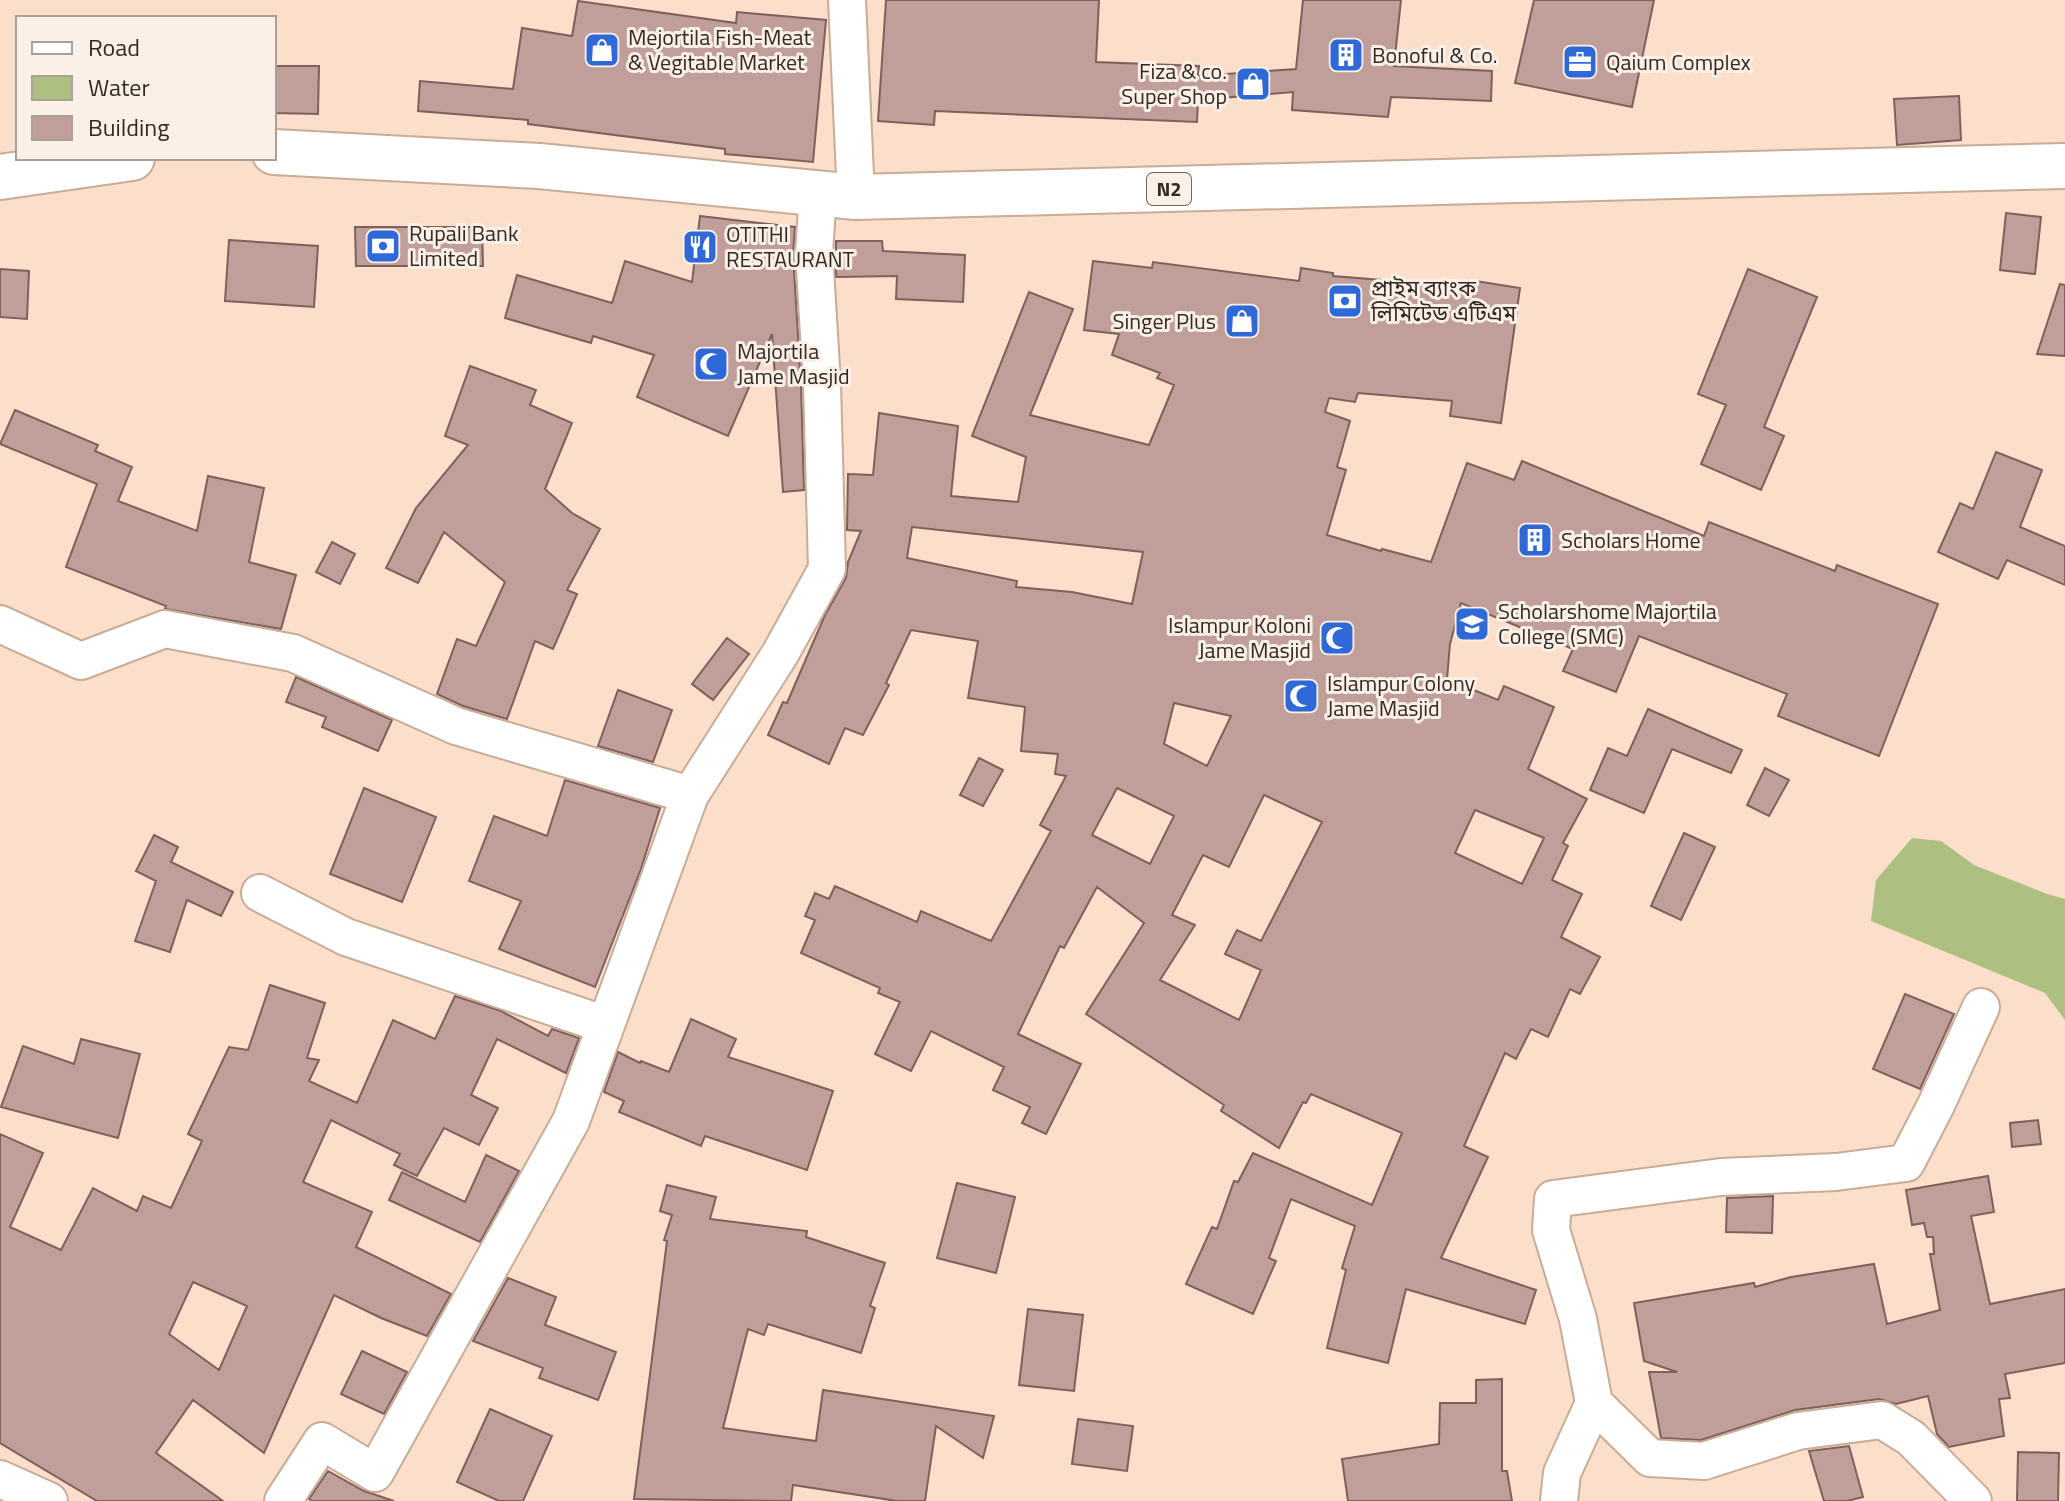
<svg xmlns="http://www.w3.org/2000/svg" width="2065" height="1501" font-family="'Titillium Web','Noto Sans Bengali',sans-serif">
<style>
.water{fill:#adbf81}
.building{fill:#c09e99;stroke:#7f605b;stroke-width:2;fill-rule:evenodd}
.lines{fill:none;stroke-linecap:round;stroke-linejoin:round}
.minor-casing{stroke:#c7ac98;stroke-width:40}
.trunk-casing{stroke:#c7ac98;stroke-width:48}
.minor{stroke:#fff;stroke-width:36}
.trunk{stroke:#fff;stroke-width:44}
.labels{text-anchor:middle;stroke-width:6;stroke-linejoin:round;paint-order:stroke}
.shield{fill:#fbf0e7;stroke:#6f655c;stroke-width:2}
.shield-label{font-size:20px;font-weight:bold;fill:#332921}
.poi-label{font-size:22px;fill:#332921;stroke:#fbf0e7;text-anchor:start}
</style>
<rect width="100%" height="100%" fill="#fbdfca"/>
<path class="water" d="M1912 838 1941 841 1974 865 2047 894 2065 899V1020L2045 993 1871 921 1876 880Z"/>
<path class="building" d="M886 0H1099L1096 62 1199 66 1198 76 1296 69 1303 0H1401L1394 66 1492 71 1491 101 1391 97 1388 117 1292 110 1293 92 1198 100 1197 122 935 111 934 125 878 121Z
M1534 0H1654L1632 107 1515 83Z
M578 1 736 23 737 12 826 20 813 162 725 154V149L528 124V120L418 111 420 81 513 89 522 28 572 36Z
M274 66H319L318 114 274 113Z
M1959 96 1961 140 1897 145 1894 99Z
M2006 213 2041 217 2035 274 2000 270Z
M700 216 795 227 793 254 801 384 804 490 783 492 772 334 728 436 637 397 654 355 593 336 591 343 505 318 517 275 612 303 625 261 692 282Z
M355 227H482L483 266H356Z
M229 240 318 246 314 307 225 301Z
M836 241H882L883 251 965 255 963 302 896 299 897 276 836 277Z
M1093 261 1152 268 1153 262 1299 281 1301 268 1333 273V276L1468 287 1469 280 1520 288 1501 423 1450 416 1452 401 1358 393 1355 402 1329 398 1325 412 1350 421 1337 467 1346 470 1327 535 1381 551 1382 549 1431 562 1467 463 1514 480 1522 461 1704 536 1709 522 1835 571 1837 565 1938 604 1879 756 1778 716 1787 694 1639 636 1616 692 1563 671 1573 649 1461 603 1450 644 1447 679 1498 700 1504 686 1554 707 1528 769 1587 799 1563 843 1568 846 1552 880 1582 894 1561 937 1600 957 1580 994 1570 989 1548 1037 1531 1029 1516 1059 1505 1053 1464 1146 1488 1157 1441 1258 1536 1290 1525 1324 1406 1289 1388 1363 1327 1348 1346 1270 1342 1268 1355 1226 1291 1199 1269 1258 1276 1261 1253 1314 1186 1284 1212 1227 1217 1229 1234 1181 1238 1182 1253 1153 1372 1205 1402 1133 1311 1094 1306 1103 1303 1102 1279 1148 1221 1111 1224 1105 1086 1014 1144 923 1097 887 1064 948 1060 946 1018 1034 1081 1064 1046 1134 1022 1123 1030 1107 993 1090 1004 1067 931 1031 911 1071 875 1054 900 1002 878 993 880 988 801 953 815 920 805 916 815 893 829 899 835 886 917 922 921 911 991 941 1051 831 1040 825 1066 776 1055 774 1058 754 1021 751 1025 707 968 698 978 641 911 630 886 683 889 685 863 735 845 728 829 764 768 735 783 702 787 703 825 615 846 578 848 562 861 531 847 530 848 474 873 475 879 413 958 426 951 496 1018 502 1026 457 972 436 1029 292 1073 309 1030 415 1149 445 1174 385 1157 378 1160 373 1112 355 1119 334 1084 330ZM912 527 1143 552 1132 604 1072 592 1016 587 1017 581 907 558ZM1174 703 1231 716 1207 766 1164 744ZM1117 788 1174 816 1150 864 1092 835ZM1264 795 1322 822 1261 941 1237 930 1225 954 1261 970 1239 1020 1160 980 1195 925 1172 915 1203 855 1229 867ZM1475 810 1544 838 1522 884 1455 853Z
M0 269 29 271 27 319 0 317Z
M1748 269 1817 297 1764 427 1784 436 1761 490 1701 464 1726 405 1698 394Z
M2060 284 2065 285V356L2037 354Z
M470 366 536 390 530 405 572 423 545 489 572 513 600 529 567 590 577 594 553 649 535 641 507 719 463 706 437 694 457 639 476 646 505 582 444 532 418 583 386 568 416 508 468 445 445 436Z
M15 410 98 445 95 451 132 467 118 501 197 531 208 476 264 488 249 562 296 575 281 629 165 609 166 606 66 567 97 484 0 444Z
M1996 452 2042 470 2020 527 2065 546V585L2007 560 1998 579 1938 552 1960 503 1973 509Z
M332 542 355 554 340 584 316 572Z
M727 638 749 654 713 700 692 684Z
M296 677 392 720 378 751 322 727 326 717 286 702Z
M618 690 672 710 653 762 598 746Z
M1648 709 1742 750 1731 773 1672 749 1644 813 1590 790 1608 748 1627 756Z
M979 758 1003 770 983 806 960 795Z
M1765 768 1789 780 1769 816 1747 805Z
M565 780 660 808 641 869 595 987 499 949 521 901 469 881 494 816 547 836Z
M364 788 436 817 402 902 330 874Z
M1684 833 1715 847 1681 920 1651 906Z
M154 835 178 847 171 862 233 892 221 916 187 900 170 952 135 941 156 881 136 871Z
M270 985 325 1003 307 1058 319 1060 309 1081 357 1103 393 1020 435 1039 455 996 501 1011 548 1036 552 1029 579 1038 566 1073 497 1039 471 1095 498 1108 479 1145 444 1128 417 1176 394 1165 400 1154 331 1120 303 1182 372 1212 356 1247 451 1294 427 1336 381 1318 334 1295 264 1453 193 1400 156 1453 223 1501H97L0 1443V1134L43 1153 10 1227 61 1250 93 1188 137 1211 143 1196 171 1208 202 1141 188 1134 229 1047 248 1050ZM193 1282 247 1306 219 1370 169 1334Z
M1905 994 1954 1014 1920 1089 1873 1069Z
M691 1019 736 1039 728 1057 833 1091 807 1170 705 1136 701 1146 619 1112 624 1101 604 1092 618 1052 640 1063 641 1061 669 1072Z
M81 1039 140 1054 118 1138 1 1107 23 1046 74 1064Z
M2038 1120 2041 1144 2012 1147 2010 1123Z
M486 1155 519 1171 480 1242 389 1200 402 1172 465 1202Z
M1988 1176 1994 1212 1971 1216 1990 1304 2065 1289V1363L2005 1374 2010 1398 1999 1399 2004 1436 1949 1447 1937 1434 1928 1396 1896 1404 1879 1399 1795 1410 1701 1440 1661 1438 1649 1372H1677L1644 1361 1634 1303 1754 1283 1755 1287 1791 1277 1874 1264 1887 1324 1940 1310 1930 1254H1934L1933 1237H1927L1924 1223 1912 1225 1906 1190Z
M957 1183 1015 1197 996 1273 937 1258Z
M667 1185 716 1197 710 1219 807 1231 806 1237 885 1263 870 1306 875 1308 861 1353 768 1324 764 1335 748 1329 723 1428 816 1441 823 1390 994 1416 983 1458 936 1426 925 1501H897L793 1485 791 1501 634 1499 667 1241 664 1240 672 1215 660 1211Z
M1773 1196 1772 1233 1726 1232 1727 1198Z
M508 1278 556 1297 545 1325 616 1352 598 1400 539 1378 543 1368 473 1341Z
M1028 1309 1083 1315 1074 1391 1019 1385Z
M362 1351 407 1372 384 1414 341 1394Z
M1502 1379V1471H1507L1512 1501H1348L1342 1459 1439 1444 1440 1403H1476V1380Z
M490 1409 552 1436 523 1501H499L457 1482Z
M1078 1419 1133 1426 1127 1471 1072 1464Z
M1849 1446 1863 1497 1847 1501H1824L1809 1451Z
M2018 1452 2059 1453 2058 1501H2017Z
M328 1471 364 1491 394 1501H312L309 1499Z"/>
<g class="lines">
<defs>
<path id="minor" d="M847 0 856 197
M0 624 81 661 165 629 293 653 456 726 690 795
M260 893 346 937 606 1025
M0 1479 49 1501
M283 1501 322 1441 375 1473 571 1121 690 795 780 654 827 569 822 383 814 253 818 193
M1559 1501 1562 1473 1594 1403
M1973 1501 1911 1438 1882 1420 1798 1431 1704 1461 1650 1458 1594 1403 1578 1319 1551 1230 1553 1199 1721 1177 1836 1172 1906 1163 1936 1105 1981 1007"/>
<path id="trunk" d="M274 152 539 166 856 197 2065 166
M0 177 132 158"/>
</defs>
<use href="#minor" class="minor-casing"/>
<use href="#trunk" class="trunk-casing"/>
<use href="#minor" class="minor"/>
<use href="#trunk" class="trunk"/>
</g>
<defs>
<symbol id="shop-square" viewBox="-11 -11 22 22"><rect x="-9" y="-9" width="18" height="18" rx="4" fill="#2f69d7" stroke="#fbf0e7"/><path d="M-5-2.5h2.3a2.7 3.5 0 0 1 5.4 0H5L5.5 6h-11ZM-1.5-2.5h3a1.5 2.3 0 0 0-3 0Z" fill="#fff"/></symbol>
<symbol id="building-square" viewBox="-11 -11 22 22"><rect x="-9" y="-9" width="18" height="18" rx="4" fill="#2f69d7" stroke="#fbf0e7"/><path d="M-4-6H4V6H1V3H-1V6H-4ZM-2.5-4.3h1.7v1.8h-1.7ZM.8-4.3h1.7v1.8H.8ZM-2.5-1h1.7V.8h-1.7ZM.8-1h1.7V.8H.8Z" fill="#fff"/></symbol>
<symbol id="office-square" viewBox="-11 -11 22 22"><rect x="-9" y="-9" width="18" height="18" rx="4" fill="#2f69d7" stroke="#fbf0e7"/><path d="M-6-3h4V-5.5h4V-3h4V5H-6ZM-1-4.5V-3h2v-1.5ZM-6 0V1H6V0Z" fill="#fff"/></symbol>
<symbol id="bank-square" viewBox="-11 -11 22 22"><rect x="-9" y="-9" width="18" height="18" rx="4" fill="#2f69d7" stroke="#fbf0e7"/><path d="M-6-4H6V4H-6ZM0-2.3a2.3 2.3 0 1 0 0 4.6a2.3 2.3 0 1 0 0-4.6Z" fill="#fff"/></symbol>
<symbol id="restaurant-square" viewBox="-11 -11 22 22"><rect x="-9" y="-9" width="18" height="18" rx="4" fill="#2f69d7" stroke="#fbf0e7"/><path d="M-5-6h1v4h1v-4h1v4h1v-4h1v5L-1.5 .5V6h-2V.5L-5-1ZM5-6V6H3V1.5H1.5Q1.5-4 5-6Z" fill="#fff"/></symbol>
<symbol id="mosque-square" viewBox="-11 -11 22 22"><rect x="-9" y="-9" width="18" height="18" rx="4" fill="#2f69d7" stroke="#fbf0e7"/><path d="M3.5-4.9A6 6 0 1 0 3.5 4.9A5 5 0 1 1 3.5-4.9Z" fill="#fff"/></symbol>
<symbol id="university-square" viewBox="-11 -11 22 22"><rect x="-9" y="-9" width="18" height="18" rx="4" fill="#2f69d7" stroke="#fbf0e7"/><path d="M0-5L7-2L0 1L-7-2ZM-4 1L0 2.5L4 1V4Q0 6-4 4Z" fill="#fff"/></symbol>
</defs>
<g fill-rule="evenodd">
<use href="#shop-square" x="582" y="30" width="40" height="40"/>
<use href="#building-square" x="1326" y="35" width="40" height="40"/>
<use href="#office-square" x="1560" y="42" width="40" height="40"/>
<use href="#shop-square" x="1233" y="64" width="40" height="40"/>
<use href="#bank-square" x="363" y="226" width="40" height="40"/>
<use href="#restaurant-square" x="680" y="227" width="40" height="40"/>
<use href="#bank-square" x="1325" y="281" width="40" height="40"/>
<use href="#shop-square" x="1222" y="301" width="40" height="40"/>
<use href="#mosque-square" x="691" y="344" width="40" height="40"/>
<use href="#building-square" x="1515" y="520" width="40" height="40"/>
<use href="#university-square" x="1452" y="604" width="40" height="40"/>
<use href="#mosque-square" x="1317" y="618" width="40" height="40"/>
<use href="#mosque-square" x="1281" y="676" width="40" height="40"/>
</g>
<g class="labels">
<rect class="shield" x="1147" y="173" width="44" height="32" rx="6"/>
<g class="shield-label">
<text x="1169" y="196">N2</text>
</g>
<g class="poi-label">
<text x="628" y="45">Mejortila Fish-Meat<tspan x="628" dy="25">&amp; Vegitable Market</tspan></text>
<text x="1372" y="63">Bonoful &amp; Co.</text>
<text x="1606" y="70">Qaium Complex</text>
<text x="1227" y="79" text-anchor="end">Fiza &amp; co.<tspan x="1227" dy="25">Super Shop</tspan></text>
<text x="409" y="241">Rupali Bank<tspan x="409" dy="25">Limited</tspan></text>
<text x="726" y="242">OTITHI<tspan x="726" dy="25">RESTAURANT</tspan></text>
<text x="1371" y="296">প্রাইম ব্যাংক<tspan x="1371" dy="25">লিমিটেড এটিএম</tspan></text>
<text x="1216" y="329" text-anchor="end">Singer Plus</text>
<text x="737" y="359">Majortila<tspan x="737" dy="25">Jame Masjid</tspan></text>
<text x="1561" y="548">Scholars Home</text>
<text x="1498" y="619">Scholarshome Majortila<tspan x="1498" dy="25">College (SMC)</tspan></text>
<text x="1311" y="633" text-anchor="end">Islampur Koloni<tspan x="1311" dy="25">Jame Masjid</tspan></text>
<text x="1327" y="691">Islampur Colony<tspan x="1327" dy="25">Jame Masjid</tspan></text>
</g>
</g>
<rect x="16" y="16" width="260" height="144" fill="#fbf0e7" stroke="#aba098" stroke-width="2"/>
<rect x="32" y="42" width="40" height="12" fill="#ffffff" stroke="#aba098" stroke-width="2"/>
<text x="88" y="56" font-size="24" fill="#332921">Road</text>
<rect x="32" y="76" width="40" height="24" fill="#adbf81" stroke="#aba098" stroke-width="2"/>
<text x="88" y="96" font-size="24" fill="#332921">Water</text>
<rect x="32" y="116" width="40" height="24" fill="#c09e99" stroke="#aba098" stroke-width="2"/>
<text x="88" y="136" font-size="24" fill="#332921">Building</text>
</svg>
